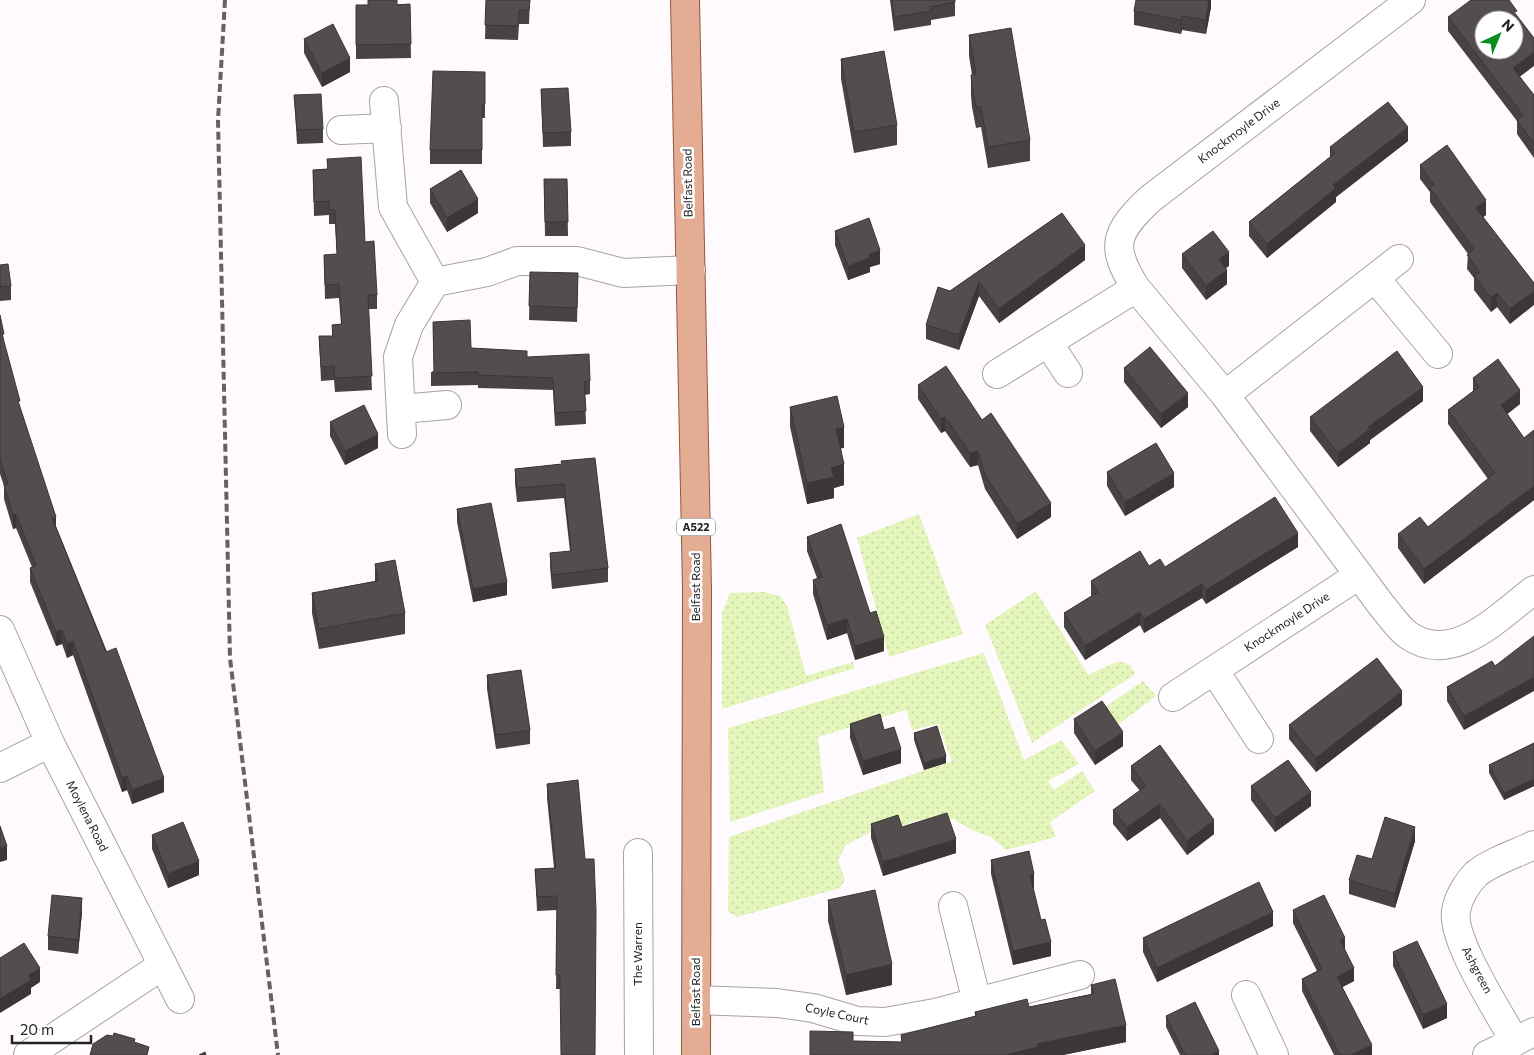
<svg xmlns="http://www.w3.org/2000/svg" width="1534" height="1055" font-family="Commissioner,sans-serif">
<style>
.park{fill:url(#park-dots)}
.lines{fill:none;stroke-linecap:round;stroke-linejoin:round}
.minor-casing{stroke:#a6a3a6;stroke-width:30}
.major-casing{stroke:#95583d;stroke-width:30}
.minor{stroke:#fff;stroke-width:28}
.major{stroke:#e4ac92;stroke-width:28}
.rail{stroke:#636264;stroke-width:4;stroke-dasharray:8 4;stroke-linecap:butt}
.wall{fill:#474342}
.shaded-wall{fill:#3a3736}
.building{fill:#534e4d;stroke:#3a3736;fill-rule:evenodd}
.labels{text-anchor:middle;stroke-width:5;stroke-linejoin:round;paint-order:stroke}
.shield{fill:#fff;stroke:#666566;stroke-width:1}
.shield-label{font-size:11px;font-weight:bold;fill:#242325}
.street-label{font-size:12px;fill:#242325;stroke:#fff}
</style>
<defs>
<pattern id="park-dots" width="8" height="8" patternUnits="userSpaceOnUse" patternTransform="scale(1.25)"><rect width="8" height="8" fill="#e4f6bb"/><path d="M2 2h.1M6 6h.1" fill="none" stroke="#c3d3a1" stroke-width="1.8" stroke-linecap="round"/></pattern>
</defs>
<rect width="100%" height="100%" fill="#fefafe"/>
<path class="park" d="M919 514 963 634 889 657 857 538Z
M1036 591 1088 675 1119 661 1130 665 1135 674 1032 743 985 625Z
M764 592 780 596 787 606 806 676 853 662 855 668 722 709V613L730 593Z
M984 653 1024 760 1061 740 1079 764 1048 781 1054 790 1082 771 1095 791 1050 822 1056 837 1006 850 991 837 974 831 953 819 917 820 878 836 875 830 846 845 838 860 845 880 840 888 737 917 728 912 729 837 952 761 938 724 912 730 906 710 818 737 824 792 730 822 728 728Z
M1143 681 1156 696 1112 729 1099 711Z"/>
<g class="lines">
<defs>
<path id="minor" d="M1411 0 1150 199C1115 232 1109 246 1136 288L1225 395 1382 606C1390 615 1398 628 1408 635 1453 667 1499 616 1534 590
M384 101 393 207 435 282
M341 130 387 128
M1375 278 1438 354
M1049 344 1068 373
M997 374 1136 288
M1225 395 1399 259
M401 409 447 405
M402 434 398 357 409 325 435 282 487 272 517 261H577L623 273 691 270
M0 630 50 743 180 999
M1214 670 1259 739
M1173 697 1359 575
M0 768 50 743
M638 853 639 1055
M953 906 977 1002
M1246 995 1274 1055
M696 1000 777 1003 813 1008 857 1021 885 1022 935 1013 1080 975
M1515 1042C1500 1014 1451 940 1456 911 1458 898 1467 883 1476 874 1492 861 1516 854 1534 845
M28 1055 163 965
M1487 1055 1534 1032"/>
<path id="major" d="M685 0 697 589 696 1055"/>
</defs>
<use href="#minor" class="minor-casing"/>
<use href="#major" class="major-casing"/>
<use href="#minor" class="minor"/>
<use href="#major" class="major"/>
<path class="rail" d="M225 0 218 120 230 658 278 1055"/>
</g>
<path class="wall" d="M486 0H530L529 24H519L518 40 485 39Z
M890 0H955V16L931 20V25L894 31Z
M1211 0V7L1206 34 1182 30 1181 34 1134 25V11Z
M410 4 411 58 356 59V5Z
M1517 15 1520 77 1534 95V158L1517 134V121L1448 31V17Z
M969 35 1030 140V161L988 168 981 127 976 128 972 107 971 96V75H972L969 56Z
M304 39 350 72 322 87 304 53Z
M841 59 897 125V145L854 153 841 79Z
M485 72V118H482V164H430V150Z
M541 89 571 132V146L543 147Z
M294 95 323 129V143L297 144Z
M1408 141 1336 197V202L1267 258 1249 236V222L1330 157V147Z
M327 159 365 242 377 295V309H368L372 390 335 392 334 380 321 381 319 336H332V325L341 324 339 298 325 299 324 255 337 254 335 224H329V215L314 216 313 170 327 169Z
M1420 165 1486 215 1483 217 1534 283 1510 324 1497 307 1491 312 1474 290V278L1467 269 1468 254 1430 202V192L1420 179Z
M544 179H567L568 236H545Z
M430 189 478 213 447 232 430 203Z
M1062 213 1085 260 999 323 979 296 959 350 926 339V325L950 291Z
M835 231 880 264 870 267V272L848 280 835 245Z
M1182 254 1229 266 1225 268 1227 284 1206 300 1182 268Z
M0 265 11 286V300L0 301Z
M530 272 578 287 577 322 529 320Z
M0 315 4 342 20 407 56 526 164 792 132 804 127 790 122 792 73 655 67 658 62 644 56 646 30 582V568L32 567 16 528 13 529 4 499V486L0 474Z
M433 322 471 348 527 357 590 381V394L585 395 586 424 555 426 553 390 478 388V385L431 386V373L434 372Z
M1124 368 1188 407 1161 428 1124 382Z
M1473 378 1520 404 1507 414 1524 438 1534 430V500L1424 584 1398 548V534L1428 527 1488 479 1448 424V410L1473 391Z
M918 385 982 420 1051 517 1017 539 985 489 978 465 970 467 945 431 941 433 918 399Z
M1423 401 1370 440V443L1338 467 1310 431V417Z
M790 407 844 448H841L844 485 834 488V498L807 504 790 427Z
M330 422 378 448 345 465 330 436Z
M561 464 608 568V582L552 589 550 567V553L570 551 564 498 517 502 515 483V469Z
M1107 472 1174 487 1125 516 1107 486Z
M457 509 507 595 473 602 457 522Z
M807 537 870 613 884 651 855 660 847 633 827 640 813 594V580L817 578 807 551Z
M1298 547 1206 604 1202 598 1144 633 1140 625 1085 660 1064 627V613L1092 596 1091 595V581L1149 566 1165 567Z
M375 564 405 613V634L319 649 312 613V593L375 581Z
M1495 666 1464 730 1447 701V687Z
M487 675 530 730V744L496 749 487 689Z
M1402 705 1316 772 1289 739V725Z
M1074 719 1123 746 1095 765 1074 733Z
M850 724 884 730 901 763 863 775 850 738Z
M914 733 946 763 924 770 914 740Z
M1534 743V786L1504 800 1489 773V765Z
M1131 766 1214 834 1187 855 1160 818 1127 841 1113 824V810L1140 791 1131 780Z
M578 780 560 989H556L557 910 537 911 535 869 554 868 547 798V784Z
M1251 786 1311 806 1275 832 1251 800Z
M871 824 902 827 956 853 883 876 871 838Z
M152 835 199 875 168 888 152 849Z
M1415 841 1395 908 1349 894V880L1372 859Z
M991 860 1034 888H1033L1041 920 1051 956 1013 965 991 874Z
M828 900 892 985 846 995 828 921Z
M1293 910 1345 949 1354 981 1342 987 1372 1055H1334L1302 991V979L1317 971 1293 923Z
M82 912 78 954 48 950V936Z
M1273 926 1157 982 1143 952V938Z
M1393 952 1447 1018 1423 1029 1393 966Z
M1091 985 1126 1042 1063 1055H810L853 1041 901 1042V1035L975 1016V1012L1029 1007 1091 994Z
M1166 1016 1219 1055H1180L1166 1027Z"/>
<path class="shaded-wall" d="M1209 0H1211V7L1206 34V20Z
M1182 16V30L1181 34V20Z
M1534 52V66L1513 82V68Z
M350 58V72L322 87V73Z
M1408 127V141L1336 197V202L1267 258V244L1333 185Z
M478 199V213L447 232V218Z
M1486 200V215L1476 222V208Z
M1085 245V260L999 323V309Z
M880 250V264L870 267V272L848 280V266L869 254Z
M1229 252V266L1219 273V259Z
M1227 270V284L1206 300V286Z
M979 282V296L959 350V335Z
M1534 291V305L1510 324V309Z
M1497 293V307L1491 312V298Z
M1423 387V401L1370 440V443L1338 467V453L1368 427Z
M1520 390V404L1501 419V405Z
M1188 393V407L1161 428V414Z
M945 417V431L941 433V419Z
M844 427V448L836 449V429Z
M378 434V448L345 465V451Z
M978 451V465L970 467V453Z
M844 464V485L834 488V498L807 504V483L831 468Z
M1174 473V487L1125 516V502Z
M1534 486V500L1424 584V569Z
M1051 503V517L1017 539V524Z
M16 514V528L13 529V515Z
M56 517V531L52 518Z
M1298 533V547L1206 604V590Z
M507 582V595L473 602V589Z
M1202 584V598L1144 633V619Z
M1140 612V625L1085 660V646Z
M847 619V633L827 640V625Z
M62 630V644L56 646V632Z
M884 637V651L855 660V646Z
M73 641V655L67 658V644Z
M1534 677V691L1464 730V716Z
M1402 691V705L1316 772V758Z
M1123 732V746L1095 765V751Z
M901 749V763L863 775V761Z
M946 756V763L924 770V763Z
M127 776V790L122 792V778Z
M164 778V792L132 804V790Z
M1534 779V786L1504 800V793Z
M1311 792V806L1275 832V818Z
M1160 804V818L1127 841V827Z
M1214 820V834L1187 855V841Z
M1415 827V841L1395 908V894Z
M956 839V853L883 876V862Z
M7 846V860L0 862V848Z
M199 861V875L168 888V874Z
M1034 874V888L1030 889V875Z
M82 898V912L78 954V940Z
M1273 912V926L1157 982V968Z
M1345 938V951L1340 940Z
M1051 942V956L1013 965V951Z
M892 964V985L846 995V975Z
M40 968V982L31 988V994L0 1013V999L29 975Z
M1354 968V981L1337 990V977Z
M1447 1004V1018L1423 1029V1015Z
M1126 1025V1042L1063 1055H1006L1037 1044Z
M1372 1045V1055H1351Z
M1219 1051V1055H1213V1054Z"/>
<path class="building" d="M368 0H397V5L410 4 411 44 356 45V5H368Z
M486 0H530L529 10H519L518 26 485 25Z
M892 0H955V2L930 7 931 11 894 17Z
M1136 0H1209L1206 20 1182 16 1181 20 1134 11Z
M1471 0H1509L1517 11 1514 12 1534 38V52L1513 68 1534 95V144L1517 120 1523 115 1448 17ZM1484 20H1514V50H1484Z
M333 24 350 58 322 73 304 39Z
M1011 28 1030 140 988 147 981 107H976L972 86 971 75 976 74 969 35Z
M884 51 897 125 854 132 841 59Z
M433 71 485 72V104H482V150H430Z
M568 88 571 132 543 133 541 89Z
M321 94 323 129 297 130 294 95Z
M1388 102 1408 127 1333 185 1336 188 1267 244 1249 222 1335 153 1330 147Z
M1447 145 1486 200 1476 208 1534 283V291L1510 309 1497 293 1491 298 1474 276 1480 272 1467 255 1474 249 1430 188 1434 185 1420 165Z
M361 157 365 242 374 241 377 295H368L372 376 335 378 334 366 321 367 319 336H333L332 325 342 324 339 284 325 285 324 255 337 254 335 210H329V201L314 202 313 170 328 169 327 159Z
M461 170 478 199 447 218 430 189Z
M544 179H567L568 222H545Z
M1062 213 1085 245 999 309 979 282 959 335 926 325 938 287 950 291Z
M869 218 880 250 869 254 870 258 848 266 835 231Z
M1213 231 1229 252 1219 259 1227 270 1206 286 1182 254Z
M8 264 11 286 0 287V265Z
M530 272 578 273 577 308 529 306Z
M0 315 4 334H2L20 401H18L56 517 52 518 106 652 116 648 164 778 132 790 127 776 122 778 73 641 67 644 62 630 56 632 30 568 36 565 16 514 13 515 4 485 8 484 0 460Z
M470 320 471 348 527 351V357L589 354 590 381 584 382 586 411 555 413 553 378 478 375V372L431 373 434 371 433 322Z
M1150 347 1188 393 1161 414 1124 368Z
M1397 351 1423 387 1368 427 1370 429 1338 453 1310 417Z
M1498 359 1520 390 1501 405 1524 438 1534 430V486L1424 569 1398 534 1420 517 1428 527 1495 473 1448 410 1479 387 1473 378Z
M946 366 982 420 991 413 1051 503 1017 524 985 475 978 451 970 453 945 417 941 419 918 385Z
M837 396 844 427 836 429 844 464 831 468 834 477 807 483 790 407Z
M364 405 378 434 345 451 330 422Z
M1156 443 1174 473 1125 502 1107 472Z
M595 458 608 568 552 575 550 553 571 551 564 484 517 488 515 469 562 464 561 461Z
M1275 497 1298 533 1206 590 1202 584 1144 619 1140 612 1085 646 1064 613 1098 592 1091 581 1140 551 1149 566 1160 559 1165 567Z
M491 503 507 582 473 589 457 509Z
M841 524 870 613 876 611 884 637 855 646 847 619 827 625 813 580 822 577 807 537Z
M395 560 405 613 319 629 312 593 378 581 375 564Z
M1534 636V677L1464 716 1447 687 1492 661 1495 666Z
M1377 658 1402 691 1316 758 1289 725Z
M521 670 530 730 496 735 487 675Z
M1102 701 1123 732 1095 751 1074 719Z
M880 714 884 730 894 727 901 749 863 761 850 724Z
M937 726 946 756 924 763 914 733Z
M1534 743V779L1504 793 1489 765Z
M1160 745 1214 820 1187 841 1160 804 1127 827 1113 810 1146 786 1131 766Z
M1288 760 1311 792 1275 818 1251 786Z
M578 780 585 859H594L596 911 595 1055H561L560 975H556L557 896 537 897 535 869 556 868 547 784Z
M947 813 956 839 883 862 871 824 898 815 902 827Z
M1385 817 1415 827 1395 894 1349 880 1357 855 1372 859Z
M183 822 199 861 168 874 152 835Z
M0 826 7 846 0 848Z
M1029 851 1034 874 1030 875 1041 920 1045 919 1051 942 1013 951 991 860Z
M1259 882 1273 912 1157 968 1143 938Z
M875 890 892 964 846 975 828 900Z
M52 895 82 898 78 940 48 936Z
M1324 895 1345 938 1340 940 1354 968 1337 977 1372 1045 1351 1055H1340L1302 979 1322 969 1293 910Z
M1417 941 1447 1004 1423 1015 1393 952Z
M24 943 40 968 29 975 31 980 0 999V958Z
M1115 979 1126 1025 1037 1044 1038 1047 1006 1055H810V1031L853 1032V1041L902 1042 901 1035 976 1016 975 1012 1027 999 1029 1007 1094 994 1091 985Z
M1195 1002 1219 1051 1213 1054 1214 1055H1185L1166 1016Z
M114 1033 135 1039 134 1042 149 1047 147 1055H90L93 1044 107 1035 113 1036Z
M205 1052 206 1055H199Z"/>
<g class="labels">
<rect class="shield" x="677" y="518.5" width="38" height="17" rx="4"/>
<g class="shield-label">
<text x="696" y="531">A522</text>
</g>
<g class="street-label">
<text transform="translate(1239 131) rotate(-37)" y="4">Knockmoyle Drive</text>
<text transform="translate(688 183) rotate(-91)" y="4">Belfast Road</text>
<text transform="translate(696 587) rotate(-90)" y="4">Belfast Road</text>
<text transform="translate(1287 622) rotate(-33)" y="4">Knockmoyle Drive</text>
<text transform="translate(87 816) rotate(63)" y="4">Moylena Road</text>
<text transform="translate(638 954) rotate(-90)" y="4">The Warren</text>
<text transform="translate(1477 970) rotate(62)" y="4">Ashgreen</text>
<text transform="translate(696 992) rotate(-90)" y="4">Belfast Road</text>
<text transform="translate(837 1014) rotate(12)" y="4">Coyle Court</text>
</g>
</g>
<g transform="translate(1499 35) rotate(44)"><circle r="24" fill="#ffffff" stroke="#a7a7a8"/>
<path d="M0-4L9 19L0 12L-9 19Z" fill="#098f1f"/>
<text y="-8" font-size="14" font-weight="bold" text-anchor="middle" fill="#242325">N</text>
</g>
<path d="M12 1035v8h79v-8" fill="none" stroke="#242325" stroke-width="2.5"/>
<text x="20" y="1035" font-size="15" fill="#242325" stroke="#ffffff" stroke-width="4" paint-order="stroke">20 m</text>
</svg>
